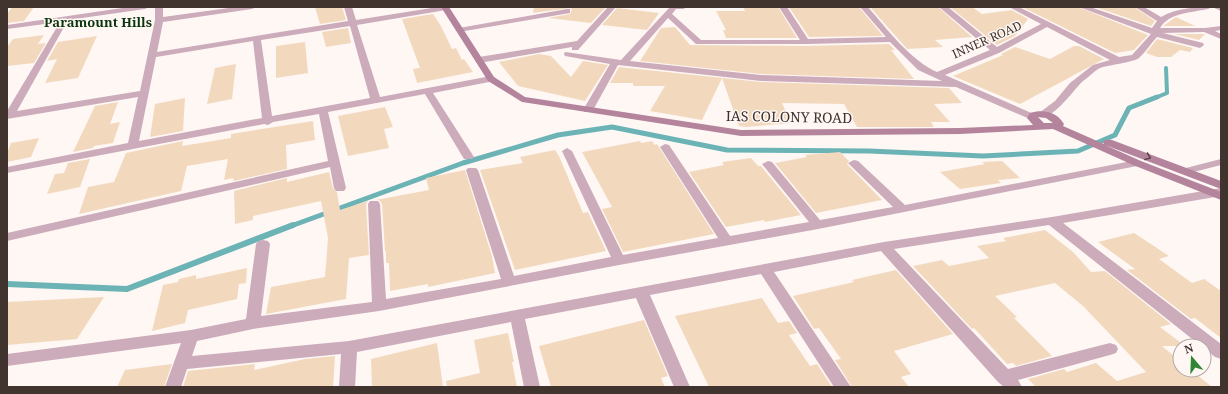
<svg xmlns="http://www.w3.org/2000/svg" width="1228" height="394" font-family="'Noto Serif',serif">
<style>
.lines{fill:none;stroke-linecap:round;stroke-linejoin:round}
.stream-far2{stroke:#6cb3b6;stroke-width:4}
.stream-far1{stroke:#6cb3b6;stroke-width:5}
.stream{stroke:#6cb3b6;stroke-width:6}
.building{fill:#f2d9be}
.street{fill:#ccabbb;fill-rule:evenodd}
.secondary{fill:#b4849d;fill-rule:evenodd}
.oneway{stroke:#5e4749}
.labels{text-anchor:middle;stroke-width:3;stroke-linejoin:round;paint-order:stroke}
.far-street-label{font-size:12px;fill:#41332d;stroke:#fef7f4}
.far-neighbourhood-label{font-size:13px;font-weight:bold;fill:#0b350e;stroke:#fef7f4}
.street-label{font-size:14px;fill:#41332d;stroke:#fef7f4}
</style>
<rect width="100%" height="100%" fill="#fef7f4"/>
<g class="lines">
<path class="stream-far2" d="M1155 98 1167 93 1166 68"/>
<path class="stream-far1" d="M291 226 463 163 558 135 612 127 727 150 869 151 983 156 1078 151 1115 135 1129 108 1157 97"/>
<path class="stream" d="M7 284 127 289 293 225"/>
</g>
<path class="building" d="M12 7H34L24 21 7 23V14Z
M315 7H342L346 20 320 24Z
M534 7H606L591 23 548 18 570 14 572 9 570 8 533 13Z
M743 7H778L797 38H726L723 30H726L716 11H745Z
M789 7H859L883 36 809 37Z
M870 7H938L972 37 935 40 943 47 907 49Z
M950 7H972L982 14 1012 10 1028 19 1015 36 997 45Z
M1022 7H1078L1148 35 1134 50 1115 53Z
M1095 7H1134L1155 21 1151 26Z
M617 8 659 13 647 30 602 25Z
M433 14 441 26 452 49 456 48 462 60 464 59 473 72 417 83 413 69 420 68 402 19Z
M1176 17 1195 26H1163Z
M675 27 690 45 806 46 889 44 895 50H891L914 79 761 74 640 61 661 28Z
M348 28 351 43 326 47 322 32Z
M1174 34H1205L1199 40Z
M44 35 38 44 46 43 34 63 7 66V47L13 39Z
M97 36 78 78 45 83 57 59 47 61 58 42Z
M1157 39 1193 48 1190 52 1180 50 1171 57H1157L1146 53Z
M305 42 308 73 276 78V46Z
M1074 46H1079L1104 59 1020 104 953 76 1003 55 1001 54 1015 47 1050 59Z
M539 54 551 56 571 77 583 61 608 65 585 101 518 86 499 62Z
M236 64 232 99 207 104 215 68Z
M619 67 761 82 949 88 962 103 934 104 950 122H931L934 127H857L844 104 782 103 791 123 746 127 739 126 722 78 702 120 650 111 665 86H633V83H610Z
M185 98 183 131 150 137 155 104Z
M118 102 110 124 120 122 113 143 94 146 93 148 73 152 95 106Z
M385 107 393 127 384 129 389 148 348 156 338 116Z
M313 121 315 140 286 145 287 169 234 181 233 178 224 180 228 159 187 166 181 191 79 214 88 187 114 182 126 153 183 141 182 146 231 138V134Z
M39 138 31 157 7 162V153L11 143Z
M640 141 641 143 652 141 655 145 657 144 714 234 623 252 602 209 612 207 582 152Z
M555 150 559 156 583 213 588 212 606 251 515 270 480 170 523 163 520 157Z
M840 152 849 161 847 164 882 200 816 213 775 163 807 157 805 155Z
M751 158 758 166H761L801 215 765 222 764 220 726 227 689 172 724 165 722 162Z
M90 159 80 187 47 194 55 174 64 173 68 163Z
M1002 161 1020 178 998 180 1001 183 960 189 940 172 985 164 982 162Z
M465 170 492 256 495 273 428 287V284L390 291 389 263H386V251L385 252 382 204 379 200H376L429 190 426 178Z
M329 172 333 188 337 192 340 210 368 201 366 204 369 255 349 258 346 299 266 314 271 287 325 277 328 238 321 201 253 216V220L235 224 234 191 287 178V182Z
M1045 230 1073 252 1091 272 1105 271 1171 324 1160 327 1185 346H1162L1180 361V370H1191L1212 387H1036L1028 379 1064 369 1067 372 1096 363 1117 381 1146 372 1083 306 1055 283 995 296 1017 317 1014 318 1052 356 1016 366 1013 363 1007 364 974 328 972 329 913 266 942 260 949 266 989 258 977 246 1006 241 1003 238Z
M1134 233 1169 256 1159 259 1192 283 1204 279 1221 291V338L1195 318 1191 319 1127 270 1135 269 1098 242Z
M247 268 246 283 239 284 237 299 188 310 185 323 152 331 163 285 178 282 179 279 196 275V279Z
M896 270 953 334 894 351 911 374 901 377 909 387H852L835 360 841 359 819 328 814 329 793 296 854 282 852 280Z
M104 297 77 339 7 345V302Z
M762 298 778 323 789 321 797 333 789 335 810 366 817 364 832 387H709L675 316Z
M644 320 668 376 661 378 665 387H551L539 346Z
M508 333 514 362H512L517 387H447L446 381 480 373 474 340Z
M437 343 443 387H372L371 359Z
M335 356 333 387H183L188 371 255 364 254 370 305 359Z
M172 364 164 387H117L125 370Z"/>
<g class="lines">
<path class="street" d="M129 7H149L145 9 68 20 17 111 140 91 155 20V7H163V17L236 7H256L252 9 163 22 157 52 348 21 344 7H352L356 20 438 7H449V10H446L357 25 380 97 491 76 494 77 496 79 494 81 433 93 474 157 472 159H464L425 94 328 112 346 188 344 191H336L334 188 330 167 7 241V233L328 161 319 114 273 122 268 125 264 124 7 173V167L128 143 138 97 7 119V111L60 22 7 29V25ZM350 26 370 98 272 116 261 40ZM253 41 262 118 139 141 156 57Z
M608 7H616L578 50H572V47L479 63 475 60 479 57 577 41Z
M670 7H685L684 9H676L672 14 701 40H800L779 7H787L808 39 886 37 860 7H868C888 30 909 59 937 72L990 50 939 7H948L997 47 1041 24 1009 7H1019L1119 57 1132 55 1151 34 1079 7H1090L1152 28 1157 21 1135 7H1144L1161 17C1176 8 1195 7 1212 7L1208 9C1191 13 1170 12 1160 28H1205L1221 26V30L1215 31 1221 34V39L1204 32 1163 33 1203 43 1204 45 1200 48 1157 37C1151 43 1146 52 1139 58 1134 62 1109 65 1100 68 1094 71 1089 77 1083 81 1073 90 1053 121 1039 117L1038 115 1039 113 1055 101 1070 83 1093 65 1110 60 1047 27 999 53 945 75 1036 115 1037 117 1036 119 1032 120 956 87 761 81 618 65 592 112H584L583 110 610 64 565 56 564 54 565 52 621 60ZM668 18 696 44H806L890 42 918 70 942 81 761 75 630 61Z
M1212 7H1221V11Z
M567 9H570V13L459 32 455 30 459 28Z
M665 144 669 145 730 236 809 222 762 164 768 161 772 162 820 220 893 207 850 165 848 163 854 160 858 161 905 205 1137 160 1143 163 1137 166 818 229 619 265 379 311 253 329 197 341 192 356 349 341 884 242 1052 217 1221 188V196L1063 223 1221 344V359L1215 357 1204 348V346H1201L1049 225 894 249 1008 369 1110 343 1116 345 1118 349 1116 353 1110 355 1018 380 1022 387H1004L998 382 881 251 774 272 851 387H834L761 274 650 295 690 387H674L636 298 525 319 540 387H524L511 322 357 352 355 387H339L341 354 187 369 181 387H165L181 343 7 366V354L191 330 246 319 256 244 258 241 263 240 268 241 270 244 261 316 372 302 368 204 370 201H378L380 204 386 299 501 279 466 170 468 168H476L478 170 514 276 611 257 562 151 567 148 572 151 623 255 718 238 660 147Z
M1221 159V165L1186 174 1182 173 1180 171 1182 169Z"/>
<path class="secondary" d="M441 7H449L494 77 525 97 741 130 960 128 1033 125 1027 118 1030 113C1043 109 1057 112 1064 124L1063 126 1104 144 1103 142 1104 140H1112L1221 181V189L1105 145 1141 161 1221 192V200L1133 165 1053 129 960 134 741 136 522 102 488 81ZM1038 117 1046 118 1053 123H1044Z"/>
</g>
<defs><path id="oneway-chevron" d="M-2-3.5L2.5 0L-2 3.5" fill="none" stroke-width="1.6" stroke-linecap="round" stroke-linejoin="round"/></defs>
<use class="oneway" href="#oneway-chevron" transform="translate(1148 157) rotate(21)"/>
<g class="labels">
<g class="far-street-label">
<text transform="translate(987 40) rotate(-24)" y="4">INNER ROAD</text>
</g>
<g class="far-neighbourhood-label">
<text x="98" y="27">Paramount Hills</text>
</g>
<g class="street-label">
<text transform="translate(789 117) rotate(1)" y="5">IAS COLONY ROAD</text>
</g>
</g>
<rect width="1228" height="394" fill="none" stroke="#41332d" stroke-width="16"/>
<g transform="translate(1192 358) rotate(341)"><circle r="19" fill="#fef7f4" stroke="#b2a9a4"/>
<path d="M0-3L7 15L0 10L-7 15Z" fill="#2f8634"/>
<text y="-6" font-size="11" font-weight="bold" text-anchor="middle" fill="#41332d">N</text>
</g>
</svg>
